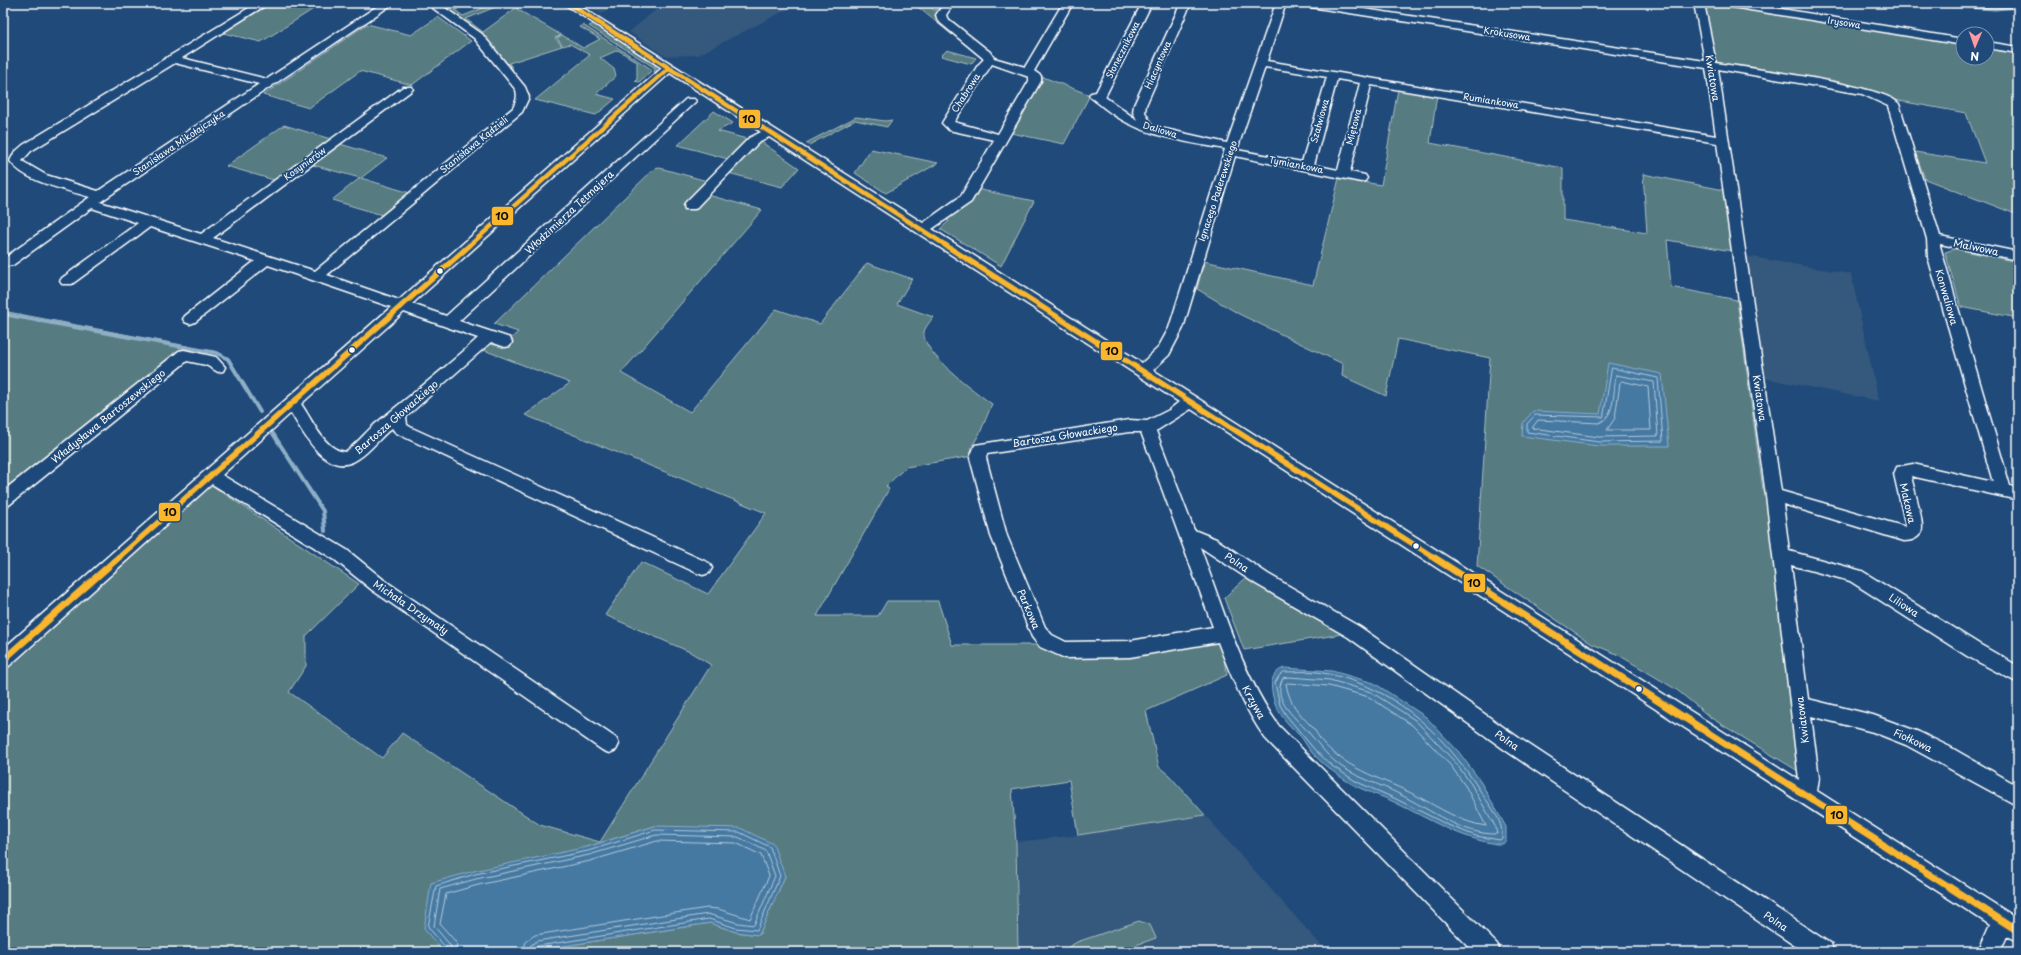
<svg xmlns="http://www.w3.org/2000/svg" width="2021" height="955" font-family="'Playpen Sans',sans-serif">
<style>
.built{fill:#34587d}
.green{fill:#577b81;stroke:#abbdc0}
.water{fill:#4579a2;stroke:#8fafc7}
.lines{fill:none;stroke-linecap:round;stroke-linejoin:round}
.shore{stroke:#b5c9da;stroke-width:1}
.stream-far1{stroke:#8fafc7;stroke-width:3}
.stream{stroke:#8fafc7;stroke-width:4}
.minor-casing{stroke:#fff;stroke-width:3}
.minor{fill:#1f4a7a;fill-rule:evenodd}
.bus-1-far2-casing{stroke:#1f4a7a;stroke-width:6}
.bus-1-far1-casing{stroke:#1f4a7a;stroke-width:8}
.bus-1-casing{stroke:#1f4a7a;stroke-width:10}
.bus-1-far2{stroke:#fab62d;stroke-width:4.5}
.bus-1-far1{stroke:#fab62d;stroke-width:5.5}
.bus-1{stroke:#fab62d;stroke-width:7}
.bus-dot{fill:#fff;stroke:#1f4a7a;stroke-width:1.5}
.labels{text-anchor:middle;stroke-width:4;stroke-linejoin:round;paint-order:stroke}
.far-street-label{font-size:9px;fill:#fff;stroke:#1f4a7a}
.street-label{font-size:10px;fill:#fff;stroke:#1f4a7a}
.line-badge{stroke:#1f4a7a;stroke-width:1.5}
.pale-badge-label{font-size:11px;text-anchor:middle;font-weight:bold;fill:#111}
</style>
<rect width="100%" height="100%" fill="#1f4a7a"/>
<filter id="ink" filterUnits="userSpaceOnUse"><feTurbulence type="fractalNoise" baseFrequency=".025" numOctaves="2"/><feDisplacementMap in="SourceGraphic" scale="8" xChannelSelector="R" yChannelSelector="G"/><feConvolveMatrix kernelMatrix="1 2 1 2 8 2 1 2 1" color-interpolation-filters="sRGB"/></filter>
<g filter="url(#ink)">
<path class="built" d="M583 3H624L618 4 601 14Z
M664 3H793L786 10 698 55 665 56 629 32Z
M1746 256 1851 274 1879 401 1763 378Z
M1205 815 1327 952H1018L1016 842 1078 835Z"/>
<path class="green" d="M272 3H323L261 42 223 33Z
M435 3H471L455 10 463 16 496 3H505L466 19 483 32 520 5V7L517 9 561 35 555 38 562 46 509 63 513 69 510 70Z
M913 3H925L934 10 941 9 936 17 954 32 952 35Z
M1704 3 1963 45V58H1987V48L2018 53V215L1925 179 1915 152 1985 163 1966 113 1894 100 1883 94 1867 89 1715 64Z
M1936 3H2018V5L1995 7Z
M438 17 471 41 412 85 360 71 309 108 263 95 367 24 411 35Z
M594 24 654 63 657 69 656 73 654 72 655 68 589 26Z
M583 25 651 69V71L639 82 635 81 637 79V62L618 50 600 58 614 69 616 76 596 94 615 99 596 115 535 100 590 55 570 44 563 46 557 38 562 35 583 48 600 39 580 27Z
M947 50 976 58 971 64 941 56Z
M1043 77 1090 95 1064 144 1011 133Z
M1398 89 1437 94 1430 143 1563 168V220L1647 233 1643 174 1724 190 1732 251 1667 240 1671 287 1737 300 1763 490 1769 501 1798 771 1711 718 1677 690 1617 654 1592 644 1477 566 1490 358 1398 339 1386 396 1342 376 1343 364 1239 314 1197 289 1204 261 1313 285 1339 178 1381 185Z
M714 111 733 123 718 131 750 140 745 142 728 159 678 145Z
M856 117 885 121 892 120 887 127 855 120 809 145 806 143Z
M284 125 334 140 277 181 226 166Z
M760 141 799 168 782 187 728 173Z
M340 144 387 158 361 178 410 193 382 215 332 200 360 178 313 165Z
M871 149 938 163 886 193 855 173Z
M656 167 707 181 708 195 762 210 621 373 690 412 776 309 820 324 867 263 912 279 897 304 933 317C931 321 925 327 924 332 920 352 977 393 992 404L980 433 971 448 973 456 906 467 886 486 889 489 817 616H878L887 601H938L952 645H1038L1063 654 1220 640 1227 675 1146 711 1159 767 1169 775 1205 815 1078 835 1069 780 1012 789 1016 842 1018 952H526L710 923 736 932 759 935 785 876 655 826 587 847 442 950 448 952H3V671L210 484 359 584 306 636V666L289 692 382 758 402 733 540 825 600 842 711 665 690 652 605 615 641 562 708 594 766 513 525 415 570 383 481 349 489 344 503 346 518 332 494 324Z
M976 189 1034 201 1001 266 940 229 949 221 945 219Z
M1955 249 2018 262V318L1961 307 1945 252Z
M3 311 187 346 3 493Z
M1248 576 1342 634 1244 650 1224 598Z
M1139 921 1150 925 1156 938 1116 952H1060L1077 942Z"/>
<path class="water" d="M1608 363 1662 374 1669 446H1599L1522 436 1523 423 1533 411 1600 414Z
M1284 668 1332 671 1374 683 1426 717 1458 751 1479 779 1506 827V840L1503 844H1496C1459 838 1429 819 1396 803 1385 797 1373 794 1362 789 1347 783 1324 766 1313 754 1308 749 1305 742 1301 737 1287 723 1275 712 1272 692 1270 681 1273 672 1284 668Z
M655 826 740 828 773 844 785 876 759 935 736 932 710 923 526 952H448L442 950 424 929 431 883 474 871 587 847Z"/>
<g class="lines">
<path class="shore" d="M1612 368 1658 378 1663 441 1599 442 1527 432V424L1535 415 1603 417Z
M1616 375 1654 382 1658 436 1599 437 1532 428 1538 420 1599 423C1616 416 1613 390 1616 375Z
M1622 381 1648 387 1651 430H1607L1615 418 1620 383Z
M1284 672C1295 672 1307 671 1317 672 1388 682 1442 731 1479 789 1488 804 1504 820 1502 838L1500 840 1476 836 1448 825 1394 798 1357 782 1332 766 1314 749 1286 715 1280 705 1275 683 1279 676Z
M1289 677 1330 680 1371 692 1415 720 1456 763 1471 784 1495 826 1497 834C1462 835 1430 809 1399 794 1380 784 1360 779 1342 767 1328 757 1320 746 1310 734 1298 719 1270 701 1283 678Z
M1288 683 1329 686 1369 697 1412 725 1451 766 1466 787 1486 826C1462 823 1438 807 1417 796 1384 779 1352 772 1324 744 1319 739 1317 732 1312 727 1298 712 1290 705 1286 684Z
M447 952 446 948 428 927 436 886 475 874 588 851 655 830 739 832 770 847 780 876 757 930 736 928 709 919 538 946 534 948V952
M452 952 450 945 434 926 440 889 476 879 589 855 656 835 738 837 766 851 775 876 754 925 738 923 708 914 537 941 531 945 529 952
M458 952 456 942 440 924 446 894 478 885 590 861 657 841 736 843 761 855 769 876 750 919 718 909 707 908 535 935 526 941 523 952"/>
<path class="stream-far1" d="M1905 3 1995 9 2018 7"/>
<path class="stream" d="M3 314 217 353 228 359 260 412
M270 429 323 511 325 531"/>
<defs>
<path id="minor" d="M257 3H269L182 58 267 79 382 3H394L100 202 201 234 403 87H411L413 89 411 91 213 238 315 271 513 108C516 102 518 97 516 90L474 38 426 3H438L482 34 525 87 529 97 522 112 327 275 399 300 662 68 563 3H575L923 223 961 196 994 140 949 130 942 123 978 65 984 59 938 21 936 15 944 3H954L946 15 947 18 990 52 994 58 1025 67 1063 3H1073L1034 71 1041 76V81L971 202 932 229 1142 363 1158 348 1169 328 1225 149C1181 141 1139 136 1103 107 1099 103 1093 100 1089 95L1091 93 1096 92 1142 3H1152L1105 97 1137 120 1133 112 1134 105 1181 3H1191L1146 105 1145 112 1152 126 1227 143 1276 3H1286L1267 61 1716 136 1706 68 1304 6 1299 3H1325L1705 61 1694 3H1704L1716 63C1746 68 1886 85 1899 104L1940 236 2018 252V260L1940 244V246L2010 486 2018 488V500L1911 476C1914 490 1922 514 1922 527 1922 537 1913 541 1904 541L1783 504 1789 551 1862 571 1979 644 2018 666V683L1967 656 1850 581 1791 565 1808 699 1873 715 1919 732 1950 747 2018 786V806L1906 745 1873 732 1811 716 1819 778 1817 791 2018 919V942L2007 936 2000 952H1978L1990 925 1191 409 1156 431 1194 530 1216 539 1268 574 1360 627 1519 738 1831 944 1834 952H1804L1505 750 1348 637 1256 584 1200 547C1223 608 1241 673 1279 726L1497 944 1500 952H1474L1265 738C1244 708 1231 676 1218 642L1130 657 1065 658 1040 647 1032 637 991 536 970 458 975 445 1129 420 1147 421 1169 410 1179 402 769 137 757 144 695 209H685L684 206 685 203 749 138 761 132 670 73 412 304 446 316 686 99H694L696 101 694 103 459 321 510 338 512 342 510 346 505 347 491 342 406 417 407 425 412 428 709 563 712 568 709 573 703 575 697 573 402 436 395 432 392 428C380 437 371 451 358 459 327 480 304 434 291 413L222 475 347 550 384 580 616 738 619 744 616 750 609 753 602 750 372 590 335 560 212 484 9 666 3 668V649L391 307 268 265 195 322 190 324 185 322 183 319 185 316 255 261 150 227 72 284H62L60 281 62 278 138 223 92 208 13 265 8 266 3 265V259L90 197C67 190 24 182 10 161L14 153 23 145ZM175 63 259 84 98 191 46 175 22 161 31 151ZM992 64 1029 77V81L998 134 954 122ZM1265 67 1327 77 1302 162 1237 150ZM1718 69 1862 94 1888 106 1927 239 1928 257 1993 482 1913 464 1897 467 1894 474 1906 527 1781 491ZM1337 79 1360 83 1338 170 1314 165ZM1371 85 1717 143 1766 495 1799 780 1153 370 1169 355 1183 328 1235 156 1361 182 1365 181 1367 178 1365 175 1350 172ZM404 312 478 338C445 369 409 396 374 425 364 434 356 445 345 452 324 450 312 419 301 404ZM1129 432H1141L1213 627 1130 641 1066 642 1052 635 1045 627 1007 536 986 458 987 454Z
M1721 3H1745L1963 39V45L1726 6Z
M1987 42 2018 47V53L1987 48Z
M184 350 216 357 225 367 223 371 218 372 206 365 187 361 9 505 3 506V491L179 351Z"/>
</defs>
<use href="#minor" class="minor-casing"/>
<use href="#minor" class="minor"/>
<defs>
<path id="bus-1-far2" d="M568 3 947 246
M469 246 669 68"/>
<path id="bus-1-far1" d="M945 245 1435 558
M118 558 470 245"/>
<path id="bus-1" d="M1433 557 2018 931
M3 660 119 557"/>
</defs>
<use href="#bus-1-far2" class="bus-1-far2-casing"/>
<use href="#bus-1-far1" class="bus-1-far1-casing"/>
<use href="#bus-1" class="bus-1-casing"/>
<use href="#bus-1-far2" class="bus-1-far2"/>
<use href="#bus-1-far1" class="bus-1-far1"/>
<use href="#bus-1" class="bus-1"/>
</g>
</g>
<g class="bus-dot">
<circle cx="440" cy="271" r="3.5"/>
<circle cx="352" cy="350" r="3.5"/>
<circle cx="1416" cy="546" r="3.5"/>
<circle cx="1639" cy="689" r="3.5"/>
</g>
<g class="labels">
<g class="far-street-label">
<text transform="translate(1844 23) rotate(9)" y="3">Irysowa</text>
<text transform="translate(1507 34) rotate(9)" y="3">Krokusowa</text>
<text transform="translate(1123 50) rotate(-63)" y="3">Słonecznikowa</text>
<text transform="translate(1158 65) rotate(-66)" y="3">Hiacyntowa</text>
<text transform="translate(966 93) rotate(-57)" y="3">Chabrowa</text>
<text transform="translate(1491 101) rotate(9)" y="3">Rumiankowa</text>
<text transform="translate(1320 121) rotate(-74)" y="3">Szałwiowa</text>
<text transform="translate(1354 127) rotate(-76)" y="3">Miętowa</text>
<text transform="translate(1160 130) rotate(17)" y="3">Daliowa</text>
<text transform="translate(179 143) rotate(-34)" y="3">Stanisława Mikołajczyka</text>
<text transform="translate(474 145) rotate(-39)" y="3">Stanisława Kądzieli</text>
<text transform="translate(305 164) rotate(-36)" y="3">Kosynierów</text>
<text transform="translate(1296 165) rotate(11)" y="3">Tymiankowa</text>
<text transform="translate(1218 191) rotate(-72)" y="3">Ignacego Paderewskiego</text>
</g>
<g class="street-label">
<text transform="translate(1713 78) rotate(81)" y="4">Kwiatowa</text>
<text transform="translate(569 212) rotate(-43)" y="4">Włodzimierza Tetmajera</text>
<text transform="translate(1976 247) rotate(12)" y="4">Malwowa</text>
<text transform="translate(1947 297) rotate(74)" y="4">Konwaliowa</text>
<text transform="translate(1760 398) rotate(82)" y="4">Kwiatowa</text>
<text transform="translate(108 416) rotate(-39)" y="4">Władysława Bartoszewskiego</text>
<text transform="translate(396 417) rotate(-41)" y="4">Bartosza Głowackiego</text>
<text transform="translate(1065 435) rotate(-9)" y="4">Bartosza Głowackiego</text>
<text transform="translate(1908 503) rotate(77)" y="4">Makowa</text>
<text transform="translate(1237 562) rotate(34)" y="4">Polna</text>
<text transform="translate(1904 605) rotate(33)" y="4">Liliowa</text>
<text transform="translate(411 607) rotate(34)" y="4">Michała Drzymały</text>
<text transform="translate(1029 609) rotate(67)" y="4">Parkowa</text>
<text transform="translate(1254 702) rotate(61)" y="4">Krzywa</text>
<text transform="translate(1802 720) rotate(-97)" y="4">Kwiatowa</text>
<text transform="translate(1507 740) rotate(35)" y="4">Polna</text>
<text transform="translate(1913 740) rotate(25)" y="4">Fiołkowa</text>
<text transform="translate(1776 921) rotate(34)" y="4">Polna</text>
</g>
</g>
<g class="line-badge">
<rect x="738" y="109" width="23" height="20" rx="4" fill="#fab62d"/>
<rect x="491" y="206" width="23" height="20" rx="4" fill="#fab62d"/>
<rect x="1100" y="341" width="23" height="20" rx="4" fill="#fab62d"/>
<rect x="158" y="502" width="23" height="20" rx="4" fill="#fab62d"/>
<rect x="1463" y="573" width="23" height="20" rx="4" fill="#fab62d"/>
<rect x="1825" y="805" width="23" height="20" rx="4" fill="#fab62d"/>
</g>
<g class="pale-badge-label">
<text x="749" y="123">10</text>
<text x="502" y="220">10</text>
<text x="1112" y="355">10</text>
<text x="170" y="516">10</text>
<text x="1474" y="587">10</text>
<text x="1837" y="819">10</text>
</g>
<rect width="2021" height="955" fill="none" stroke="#1f4a7a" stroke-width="16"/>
<rect x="8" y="8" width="2005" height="939" fill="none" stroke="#fff" stroke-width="1.5" filter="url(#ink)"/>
<g transform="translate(1975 46) rotate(182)"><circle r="19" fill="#1f4a7a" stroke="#7992af"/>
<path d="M0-3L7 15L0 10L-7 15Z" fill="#ff9aa2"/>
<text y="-6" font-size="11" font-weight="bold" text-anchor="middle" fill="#ffffff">N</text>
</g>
</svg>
